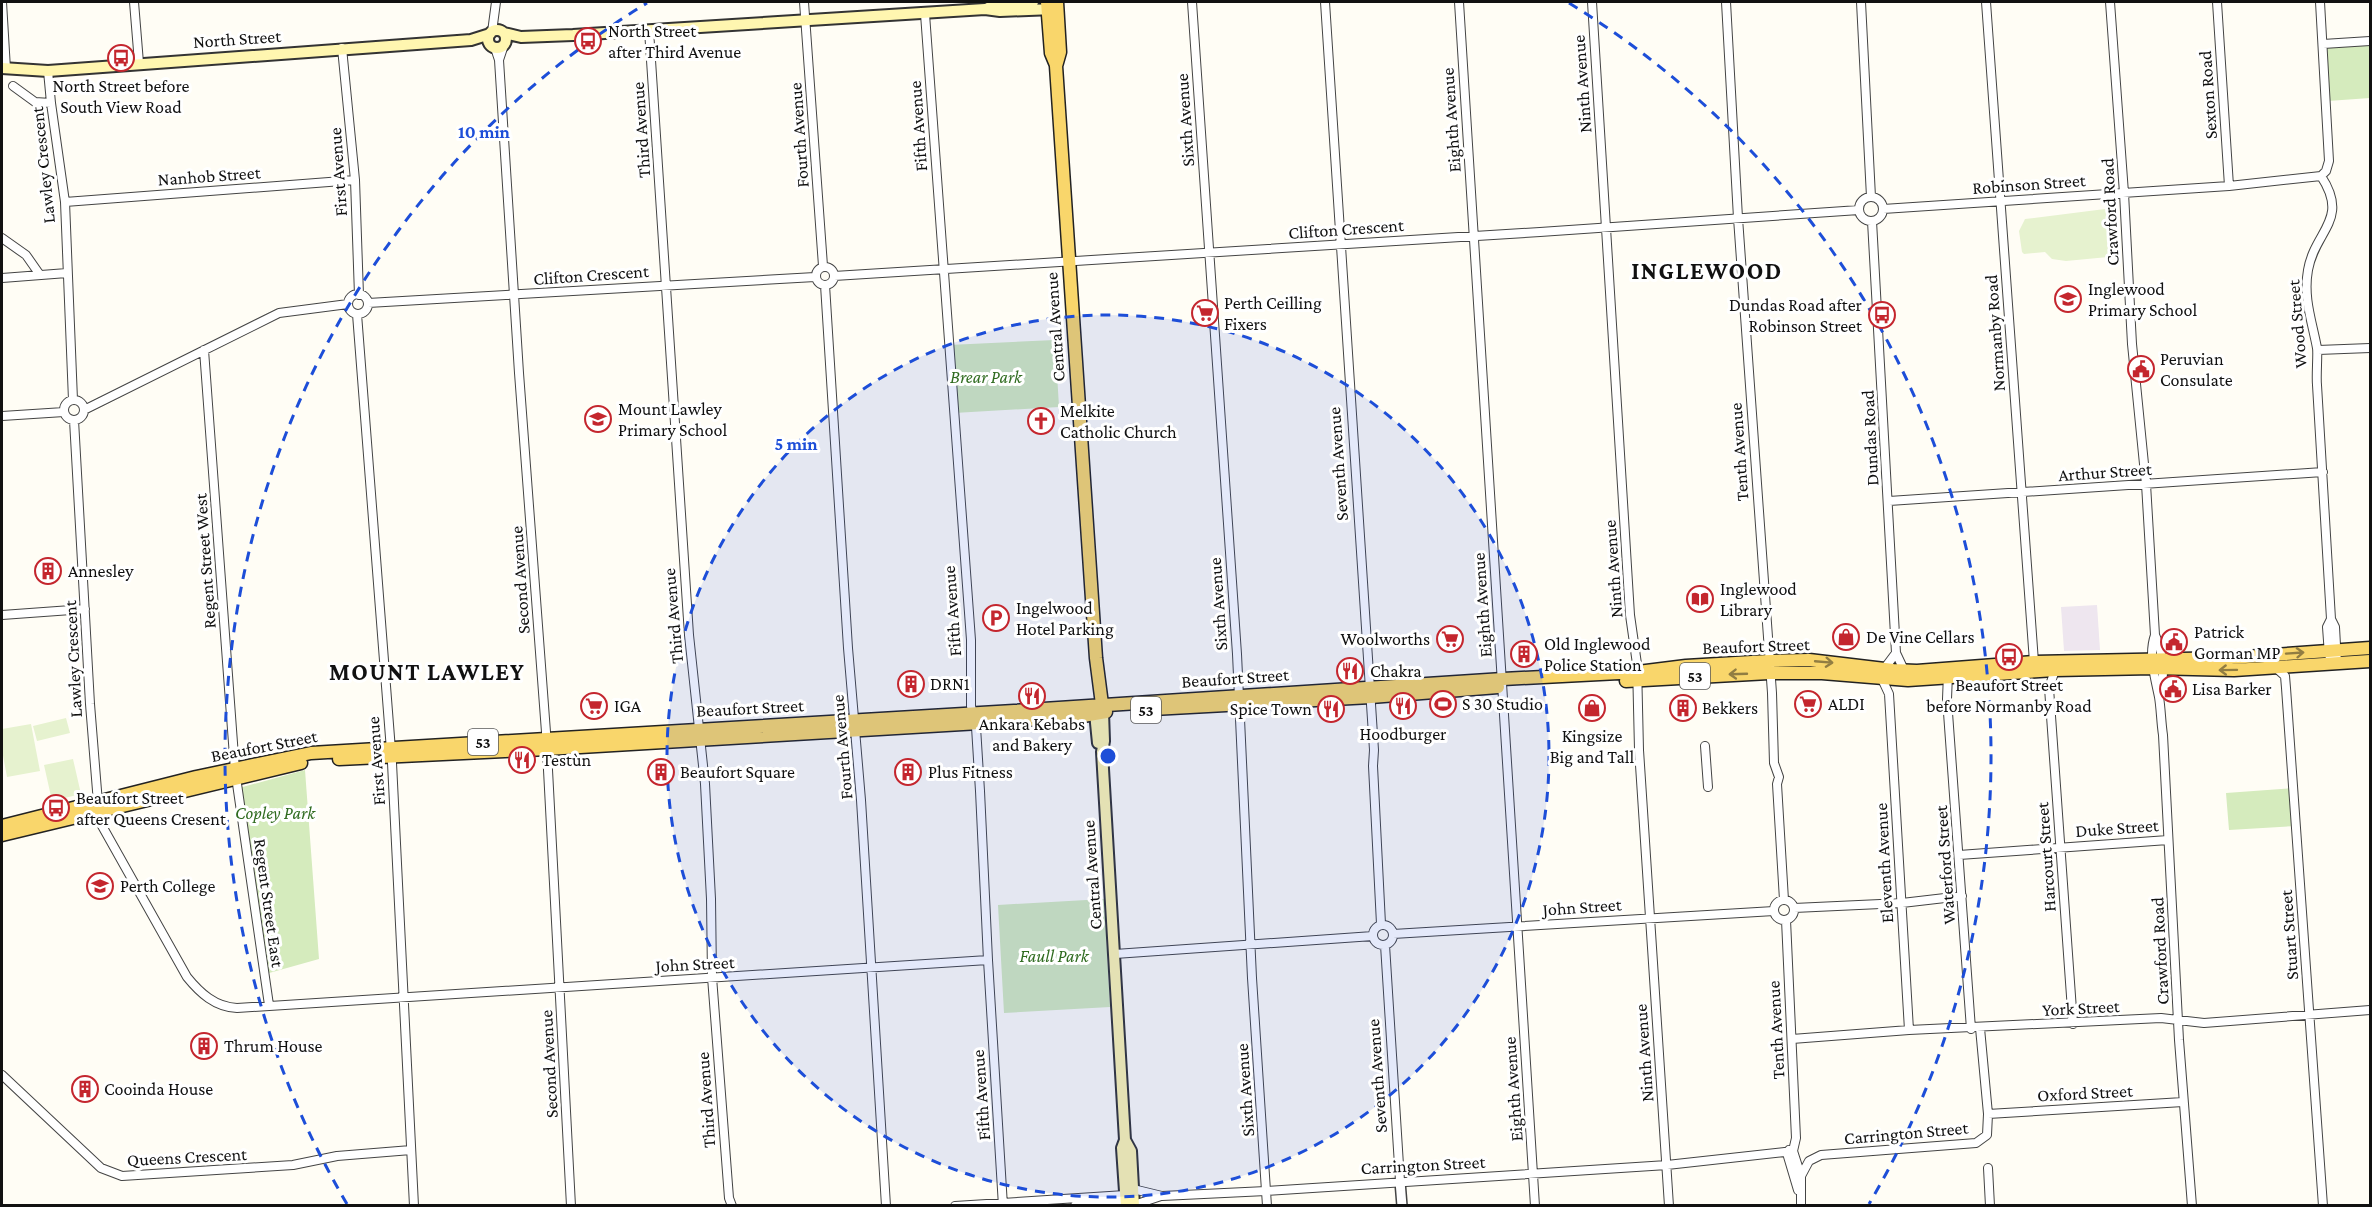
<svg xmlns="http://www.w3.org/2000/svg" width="2372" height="1207" font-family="'Crimson Pro',serif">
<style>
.industrial{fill:#eee6ef}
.green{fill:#d5ebbd}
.pitch{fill:#e6f2cf}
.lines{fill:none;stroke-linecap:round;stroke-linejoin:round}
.minor-casing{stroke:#444;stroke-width:10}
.tertiary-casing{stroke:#444;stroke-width:12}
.secondary-casing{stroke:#333;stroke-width:14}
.primary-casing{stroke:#222;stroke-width:15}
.minor{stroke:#fff;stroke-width:8}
.tertiary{stroke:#fff;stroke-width:9}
.secondary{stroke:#fff6b0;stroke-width:10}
.primary{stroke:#f9d66b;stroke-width:12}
.oneway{stroke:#917d42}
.ring{fill:none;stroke:#1d4ed8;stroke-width:3;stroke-dasharray:10 8}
.labels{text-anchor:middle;stroke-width:6;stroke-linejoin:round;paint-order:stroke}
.shield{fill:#fff;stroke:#585858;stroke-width:1.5}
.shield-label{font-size:16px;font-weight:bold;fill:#111}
.poi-label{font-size:18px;fill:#111;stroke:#fff;text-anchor:start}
.street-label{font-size:18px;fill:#111;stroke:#fff}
.park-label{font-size:18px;font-style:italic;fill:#2f6b1f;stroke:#fff}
.district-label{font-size:24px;font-weight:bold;letter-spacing:1.5px;fill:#111;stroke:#fff}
.centre{fill:#1d4ed8;stroke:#fff;stroke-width:3}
.ring-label{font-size:18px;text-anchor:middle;font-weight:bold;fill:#1d4ed8;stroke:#fff;stroke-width:6;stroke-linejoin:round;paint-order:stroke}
</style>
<rect width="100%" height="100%" fill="#fffdf5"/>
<path class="industrial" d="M2097 605 2100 650 2064 651 2061 607Z"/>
<path class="green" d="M2370 41V98L2328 101 2323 44Z
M1055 340 1059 407 954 413 949 345Z
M305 770 319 959 262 975 239 788Z
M2294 788 2296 826 2229 830 2226 793Z
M1104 899 1110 1007 1004 1013 998 905Z"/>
<path class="pitch" d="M2105 209 2111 211 2112 215 2115 245 2114 254 2108 257 2066 261 2052 259 2045 252 2024 254 2022 252 2019 231 2025 219Z
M66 718 70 733 37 741 33 726Z
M31 724 40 771 7 777 2 750V729Z
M73 759 81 794 52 801 44 765Z"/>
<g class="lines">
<defs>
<path id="minor" d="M2 2 6 69
M134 2 139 63
M804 2 823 266
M1192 2 1237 654 1252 978 1267 1206
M1325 2 1374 750 1373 766 1381 924
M1459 2 1535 1206
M1592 2 1630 615 1637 664 1639 750 1669 1206
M1726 2 1738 218 1772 693 1774 763 1779 777 1777 784 1784 900
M1861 2 1871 197
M1986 2 2034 662
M2110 2 2124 193 2132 344 2146 484 2155 635C2148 655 2155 677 2159 697 2161 709 2161 722 2163 735L2179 1040 2192 1206
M2217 2 2229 186
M2320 2 2329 161 2326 171 2321 176
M925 14 971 640V706L976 727 980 791 988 960 1003 1206
M649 30 689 635 705 784 711 899 712 977 729 1198 732 1206
M492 32 496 2
M2323 44 2370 41
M342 48 355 180 359 295
M495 48 499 60 519 373 546 732 571 1206
M499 60 504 45
M48 71 51 103 65 202 73 400
M13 86 35 102 51 103
M2321 176C2350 220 2315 230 2308 270 2303 298 2312 321 2317 348 2318 354 2316 376 2317 385L2331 619 2335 627 2337 664
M1859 209a12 12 0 1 1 24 0a12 12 0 1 1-24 0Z
M65 202 355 180
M1883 209 2229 186 2321 176
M1872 221 1896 653 1904 670
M2 238 26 255 40 275
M816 276a9 9 0 1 1 18 0a9 9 0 1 1-18 0Z
M834 276 1540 232 1859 210
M2 278 67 273
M825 285 848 648 861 800 886 1206
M348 304a10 10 0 1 1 20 0a10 10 0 1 1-20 0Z
M368 303 815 277
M357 314 392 763 414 1206
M204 350 235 770 269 1005
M2318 350 2370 348
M64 410a10 10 0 1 1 20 0a10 10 0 1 1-20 0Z
M84 410 279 313 348 304
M2 416 64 412
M74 420 90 704 98 803 101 824 187 977C200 993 215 1007 237 1008L988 960
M1889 501 2323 472
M2 615 85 609
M2155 635C2163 651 2166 679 2159 695
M2329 655 2327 627 2331 619
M2276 668 2285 676 2286 688 2323 1206
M1884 669 1896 653
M2055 670 2049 688 2073 1024
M1948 674 1947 699 1971 1029
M1882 679 1889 694 1909 1030
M1705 746 1708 787
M1959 855 2168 840
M1774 910a10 10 0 1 1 20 0a10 10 0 1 1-20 0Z
M1794 908 1902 903 1962 896
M1786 920 1796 1138 1793 1151 1801 1176V1206
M1373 935a10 10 0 1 1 20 0a10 10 0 1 1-20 0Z
M1393 934 1774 911
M1385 945 1400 1181
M1115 954 1373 936
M1792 1039 1909 1030 2161 1018 2204 1023 2370 1010
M2 1075 101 1168 122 1176 293 1165 337 1156 411 1150
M1988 1114 2183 1102
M1789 1150 1787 1153 1798 1190
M1988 1168 1990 1206
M1801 1176 1809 1161 1821 1155 1976 1143 1987 1135 1988 1114 1980 1028
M1133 1189 1162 1196 1266 1191 1667 1165 1793 1151
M1134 1205 1161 1196
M955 1206 1125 1195
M1075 1206 1126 1203"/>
<path id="tertiary" d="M1400 1181 1402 1206"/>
<path id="secondary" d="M988 8 999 4 1033 2
M488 39a9 9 0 1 1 18 0a9 9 0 1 1-18 0Z
M504 33 521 37 573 35 985 9 1000 11 1054 9
M2 68 48 71 471 40 490 34
M1103 712 1104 741 1102 752 1125 1140 1131 1151 1134 1206
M1095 713 1098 743
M1125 1140 1122 1148 1126 1206"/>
<path id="primary" d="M1047 2 1051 53 1056 65
M1057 2 1060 52 1056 66 1096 658 1103 712
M1626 681 1769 673H1822L1908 680 2055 670 2153 668 2234 670 2370 661
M1153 709 1371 697 1498 687
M339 759 547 749 1013 721 1083 716 1106 712
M2 826 196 777 311 753 1014 711 1503 679 1638 672 1686 666 1769 661 1809 660 1893 670 1917 671 2034 662 2231 658 2370 648
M2 835 301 763"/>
</defs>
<use href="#minor" class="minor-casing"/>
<use href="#tertiary" class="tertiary-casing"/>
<use href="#secondary" class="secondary-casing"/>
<use href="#primary" class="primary-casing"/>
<use href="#minor" class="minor"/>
<use href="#tertiary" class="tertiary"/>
<use href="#secondary" class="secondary"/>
<use href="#primary" class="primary"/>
</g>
<defs><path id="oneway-shaft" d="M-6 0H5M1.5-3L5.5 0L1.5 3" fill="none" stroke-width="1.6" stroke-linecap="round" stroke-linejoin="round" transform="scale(1.5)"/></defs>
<g class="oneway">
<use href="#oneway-shaft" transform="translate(2295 653) rotate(-4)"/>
<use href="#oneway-shaft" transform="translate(1824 662) rotate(5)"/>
<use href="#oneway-shaft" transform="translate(2228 670) rotate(179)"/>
<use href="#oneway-shaft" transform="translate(1738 674) rotate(178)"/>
</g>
<circle cx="1108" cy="756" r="441" fill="#1d4ed8" fill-opacity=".12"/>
<g class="ring">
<circle cx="1108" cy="756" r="441"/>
<path d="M347 1204A883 883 0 0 1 647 3M1569 3A883 883 0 0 1 1869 1204"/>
</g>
<defs>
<symbol id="bus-ring" viewBox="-11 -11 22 22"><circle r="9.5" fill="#fff" stroke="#c4262e" stroke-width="1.5"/><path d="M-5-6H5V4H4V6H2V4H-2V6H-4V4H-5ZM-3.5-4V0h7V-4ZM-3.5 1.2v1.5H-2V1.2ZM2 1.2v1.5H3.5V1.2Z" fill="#c4262e"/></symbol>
<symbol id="school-ring" viewBox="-11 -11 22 22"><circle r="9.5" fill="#fff" stroke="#c4262e" stroke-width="1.5"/><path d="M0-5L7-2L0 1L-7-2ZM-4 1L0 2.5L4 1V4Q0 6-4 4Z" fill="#c4262e"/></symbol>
<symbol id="supermarket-ring" viewBox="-11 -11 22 22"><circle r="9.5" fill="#fff" stroke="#c4262e" stroke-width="1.5"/><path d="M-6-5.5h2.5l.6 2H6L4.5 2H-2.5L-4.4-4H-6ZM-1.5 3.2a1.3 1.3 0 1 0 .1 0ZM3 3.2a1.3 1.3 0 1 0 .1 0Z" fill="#c4262e"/></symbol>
<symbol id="civic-ring" viewBox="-11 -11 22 22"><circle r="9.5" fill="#fff" stroke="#c4262e" stroke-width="1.5"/><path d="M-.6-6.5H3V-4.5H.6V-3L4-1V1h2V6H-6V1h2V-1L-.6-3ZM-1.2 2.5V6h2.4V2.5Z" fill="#c4262e"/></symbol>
<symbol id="church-ring" viewBox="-11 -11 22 22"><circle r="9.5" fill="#fff" stroke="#c4262e" stroke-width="1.5"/><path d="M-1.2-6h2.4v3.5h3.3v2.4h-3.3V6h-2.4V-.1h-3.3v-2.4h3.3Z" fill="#c4262e"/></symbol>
<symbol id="building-ring" viewBox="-11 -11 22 22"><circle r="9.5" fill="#fff" stroke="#c4262e" stroke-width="1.5"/><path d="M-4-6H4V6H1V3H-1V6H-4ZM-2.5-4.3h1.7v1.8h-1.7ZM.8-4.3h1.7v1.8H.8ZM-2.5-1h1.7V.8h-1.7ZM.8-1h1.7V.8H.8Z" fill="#c4262e"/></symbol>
<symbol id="library-ring" viewBox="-11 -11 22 22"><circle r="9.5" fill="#fff" stroke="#c4262e" stroke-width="1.5"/><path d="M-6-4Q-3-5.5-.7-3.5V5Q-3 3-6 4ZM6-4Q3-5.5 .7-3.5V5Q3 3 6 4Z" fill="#c4262e"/></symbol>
<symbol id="parking-ring" viewBox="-11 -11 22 22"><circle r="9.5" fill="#fff" stroke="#c4262e" stroke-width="1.5"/><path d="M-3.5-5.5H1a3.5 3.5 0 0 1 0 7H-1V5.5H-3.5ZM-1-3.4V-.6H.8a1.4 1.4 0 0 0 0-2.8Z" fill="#c4262e"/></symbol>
<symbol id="shop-ring" viewBox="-11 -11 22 22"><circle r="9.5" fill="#fff" stroke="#c4262e" stroke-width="1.5"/><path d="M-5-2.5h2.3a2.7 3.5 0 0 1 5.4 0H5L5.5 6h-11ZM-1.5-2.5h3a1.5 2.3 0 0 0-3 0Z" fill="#c4262e"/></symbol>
<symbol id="restaurant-ring" viewBox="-11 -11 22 22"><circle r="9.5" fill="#fff" stroke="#c4262e" stroke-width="1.5"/><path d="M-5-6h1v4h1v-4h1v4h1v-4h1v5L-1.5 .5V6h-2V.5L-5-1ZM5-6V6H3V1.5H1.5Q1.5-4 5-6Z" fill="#c4262e"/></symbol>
<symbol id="stadium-ring" viewBox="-11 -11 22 22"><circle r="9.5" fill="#fff" stroke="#c4262e" stroke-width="1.5"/><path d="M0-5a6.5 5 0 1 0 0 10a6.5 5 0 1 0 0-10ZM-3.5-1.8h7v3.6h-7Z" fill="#c4262e"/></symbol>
</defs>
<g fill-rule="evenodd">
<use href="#bus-ring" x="573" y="26" width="30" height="30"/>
<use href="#bus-ring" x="106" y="43" width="30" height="30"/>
<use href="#school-ring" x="2053" y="284" width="30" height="30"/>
<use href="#supermarket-ring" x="1190" y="298" width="30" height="30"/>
<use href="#bus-ring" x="1867" y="300" width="30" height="30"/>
<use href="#civic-ring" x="2126" y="354" width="30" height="30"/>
<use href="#school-ring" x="583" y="404" width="30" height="30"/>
<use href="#church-ring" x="1026" y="406" width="30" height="30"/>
<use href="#building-ring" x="33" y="556" width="30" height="30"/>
<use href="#library-ring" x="1685" y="584" width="30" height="30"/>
<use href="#parking-ring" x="981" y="603" width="30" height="30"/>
<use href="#shop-ring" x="1831" y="622" width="30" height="30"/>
<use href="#supermarket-ring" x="1435" y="624" width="30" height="30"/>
<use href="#civic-ring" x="2159" y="627" width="30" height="30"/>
<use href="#building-ring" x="1509" y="639" width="30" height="30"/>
<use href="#bus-ring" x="1994" y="642" width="30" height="30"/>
<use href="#restaurant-ring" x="1335" y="656" width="30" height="30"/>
<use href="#building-ring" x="896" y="669" width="30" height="30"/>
<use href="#civic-ring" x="2158" y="674" width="30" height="30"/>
<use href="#restaurant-ring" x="1017" y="681" width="30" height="30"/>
<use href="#stadium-ring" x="1428" y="689" width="30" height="30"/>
<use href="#supermarket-ring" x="1793" y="689" width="30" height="30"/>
<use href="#supermarket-ring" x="579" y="691" width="30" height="30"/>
<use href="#restaurant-ring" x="1388" y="691" width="30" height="30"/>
<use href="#shop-ring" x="1577" y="693" width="30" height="30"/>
<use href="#building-ring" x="1668" y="693" width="30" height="30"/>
<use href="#restaurant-ring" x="1316" y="694" width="30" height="30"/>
<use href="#restaurant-ring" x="507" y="745" width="30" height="30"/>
<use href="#building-ring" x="646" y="757" width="30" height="30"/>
<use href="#building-ring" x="893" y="757" width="30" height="30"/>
<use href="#bus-ring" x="41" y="793" width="30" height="30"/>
<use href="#school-ring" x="85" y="871" width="30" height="30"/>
<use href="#building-ring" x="189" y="1031" width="30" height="30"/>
<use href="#building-ring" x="70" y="1074" width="30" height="30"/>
</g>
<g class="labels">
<g class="shield">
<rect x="1680" y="663" width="30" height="26" rx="4.5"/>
<rect x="1131" y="697" width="30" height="26" rx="4.5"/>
<rect x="468" y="729" width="30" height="26" rx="4.5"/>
</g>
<g class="shield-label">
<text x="1695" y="682">53</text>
<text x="1146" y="716">53</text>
<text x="483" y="748">53</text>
</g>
<g class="poi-label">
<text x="608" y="37">North Street<tspan x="608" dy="21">after Third Avenue</tspan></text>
<text x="121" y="92" text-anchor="middle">North Street before<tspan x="121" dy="21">South View Road</tspan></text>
<text x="2088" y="295">Inglewood<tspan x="2088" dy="21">Primary School</tspan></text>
<text x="1224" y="309">Perth Ceilling<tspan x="1224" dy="21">Fixers</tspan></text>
<text x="1862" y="311" text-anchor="end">Dundas Road after<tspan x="1862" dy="21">Robinson Street</tspan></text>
<text x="2160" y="365">Peruvian<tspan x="2160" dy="21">Consulate</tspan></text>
<text x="618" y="415">Mount Lawley<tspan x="618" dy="21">Primary School</tspan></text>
<text x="1060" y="417">Melkite<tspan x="1060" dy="21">Catholic Church</tspan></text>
<text x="68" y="577">Annesley</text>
<text x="1720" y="595">Inglewood<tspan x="1720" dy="21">Library</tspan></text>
<text x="1016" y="614">Ingelwood<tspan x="1016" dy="21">Hotel Parking</tspan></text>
<text x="2194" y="638">Patrick<tspan x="2194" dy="21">Gorman MP</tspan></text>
<text x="1866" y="643">De Vine Cellars</text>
<text x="1430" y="645" text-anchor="end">Woolworths</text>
<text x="1544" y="650">Old Inglewood<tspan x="1544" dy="21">Police Station</tspan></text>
<text x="1370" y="677">Chakra</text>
<text x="930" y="690">DRN1</text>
<text x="2009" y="691" text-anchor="middle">Beaufort Street<tspan x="2009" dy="21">before Normanby Road</tspan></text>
<text x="2192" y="695">Lisa Barker</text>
<text x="1462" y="710">S 30 Studio</text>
<text x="1828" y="710">ALDI</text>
<text x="614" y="712">IGA</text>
<text x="1702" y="714">Bekkers</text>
<text x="1312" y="715" text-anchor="end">Spice Town</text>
<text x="1032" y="730" text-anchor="middle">Ankara Kebabs<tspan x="1032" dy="21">and Bakery</tspan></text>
<text x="1403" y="740" text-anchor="middle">Hoodburger</text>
<text x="1592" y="742" text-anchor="middle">Kingsize<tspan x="1592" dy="21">Big and Tall</tspan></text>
<text x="542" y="766">Testùn</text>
<text x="680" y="778">Beaufort Square</text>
<text x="928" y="778">Plus Fitness</text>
<text x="76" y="804">Beaufort Street<tspan x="76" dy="21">after Queens Cresent</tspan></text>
<text x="120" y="892">Perth College</text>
<text x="224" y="1052">Thrum House</text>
<text x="104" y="1095">Cooinda House</text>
</g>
<g class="street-label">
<text transform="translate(237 39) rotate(-4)" y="6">North Street</text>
<text transform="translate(1582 84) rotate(-94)" y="6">Ninth Avenue</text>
<text transform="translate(2208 95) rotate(-94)" y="6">Sexton Road</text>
<text transform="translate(1185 120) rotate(-94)" y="6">Sixth Avenue</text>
<text transform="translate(1451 120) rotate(-94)" y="6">Eighth Avenue</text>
<text transform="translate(918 126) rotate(-94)" y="6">Fifth Avenue</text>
<text transform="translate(641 130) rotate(-94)" y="6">Third Avenue</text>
<text transform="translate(799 135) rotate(-94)" y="6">Fourth Avenue</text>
<text transform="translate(43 165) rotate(-96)" y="6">Lawley Crescent</text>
<text transform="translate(338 172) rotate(-94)" y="6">First Avenue</text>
<text transform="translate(209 176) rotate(-4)" y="6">Nanhob Street</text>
<text transform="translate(2029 184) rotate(-4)" y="6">Robinson Street</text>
<text transform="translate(2110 212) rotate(-93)" y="6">Crawford Road</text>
<text transform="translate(1346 229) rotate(-4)" y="6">Clifton Crescent</text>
<text transform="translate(591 275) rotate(-4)" y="6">Clifton Crescent</text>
<text transform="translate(2297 324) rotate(-95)" y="6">Wood Street</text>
<text transform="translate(1055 327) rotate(-94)" y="6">Central Avenue</text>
<text transform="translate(1995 333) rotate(-94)" y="6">Normanby Road</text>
<text transform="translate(1870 438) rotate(-93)" y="6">Dundas Road</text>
<text transform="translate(1739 452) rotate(-94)" y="6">Tenth Avenue</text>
<text transform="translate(1338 464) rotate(-94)" y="6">Seventh Avenue</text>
<text transform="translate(2105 472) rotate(-4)" y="6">Arthur Street</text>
<text transform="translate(205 561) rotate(-94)" y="6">Regent Street West</text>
<text transform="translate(1613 569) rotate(-94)" y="6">Ninth Avenue</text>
<text transform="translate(520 580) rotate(-94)" y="6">Second Avenue</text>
<text transform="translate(1218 604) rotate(-94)" y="6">Sixth Avenue</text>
<text transform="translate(1482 605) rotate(-94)" y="6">Eighth Avenue</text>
<text transform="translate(952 611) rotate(-94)" y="6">Fifth Avenue</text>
<text transform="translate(673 616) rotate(-95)" y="6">Third Avenue</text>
<text transform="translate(1756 646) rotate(-2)" y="6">Beaufort Street</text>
<text transform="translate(73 659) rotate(-93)" y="6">Lawley Crescent</text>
<text transform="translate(1235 678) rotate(-4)" y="6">Beaufort Street</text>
<text transform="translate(750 708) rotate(-3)" y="6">Beaufort Street</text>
<text transform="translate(264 746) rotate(-11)" y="6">Beaufort Street</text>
<text transform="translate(842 747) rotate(-95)" y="6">Fourth Avenue</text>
<text transform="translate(376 761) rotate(-94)" y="6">First Avenue</text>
<text transform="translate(2117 828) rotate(-4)" y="6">Duke Street</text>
<text transform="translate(2046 857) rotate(-94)" y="6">Harcourt Street</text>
<text transform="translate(1884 863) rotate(-93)" y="6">Eleventh Avenue</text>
<text transform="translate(1945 865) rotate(-94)" y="6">Waterford Street</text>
<text transform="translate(1092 875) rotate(-94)" y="6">Central Avenue</text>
<text transform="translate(269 903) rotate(82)" y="6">Regent Street East</text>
<text transform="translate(1582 907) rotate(-4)" y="6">John Street</text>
<text transform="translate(2289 935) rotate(-94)" y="6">Stuart Street</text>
<text transform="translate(2160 951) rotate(-93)" y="6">Crawford Road</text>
<text transform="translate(695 964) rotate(-3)" y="6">John Street</text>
<text transform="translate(2081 1008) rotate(-3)" y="6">York Street</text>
<text transform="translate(1776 1030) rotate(-93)" y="6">Tenth Avenue</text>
<text transform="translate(1644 1053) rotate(-94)" y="6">Ninth Avenue</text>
<text transform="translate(549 1064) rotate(-93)" y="6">Second Avenue</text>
<text transform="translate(1377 1076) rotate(-94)" y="6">Seventh Avenue</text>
<text transform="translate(1513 1089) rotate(-94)" y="6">Eighth Avenue</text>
<text transform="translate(1245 1090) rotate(-94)" y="6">Sixth Avenue</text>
<text transform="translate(2085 1093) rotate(-3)" y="6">Oxford Street</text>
<text transform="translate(981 1095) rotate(-94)" y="6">Fifth Avenue</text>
<text transform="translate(706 1100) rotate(-94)" y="6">Third Avenue</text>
<text transform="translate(1906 1133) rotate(-5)" y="6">Carrington Street</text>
<text transform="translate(187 1157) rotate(-3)" y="6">Queens Crescent</text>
<text transform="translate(1423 1165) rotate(-3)" y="6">Carrington Street</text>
</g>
<g class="park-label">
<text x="986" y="383">Brear Park</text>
<text x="275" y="819">Copley Park</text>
<text x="1054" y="962">Faull Park</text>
</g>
<g class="district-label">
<text x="1707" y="279">INGLEWOOD</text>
<text x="427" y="680">MOUNT LAWLEY</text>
</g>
</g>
<circle cx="1108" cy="756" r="9" class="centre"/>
<g class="ring-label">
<text x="484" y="138">10 min</text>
<text x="796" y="450">5 min</text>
</g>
<rect width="2372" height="1207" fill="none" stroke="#111111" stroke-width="6"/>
</svg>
